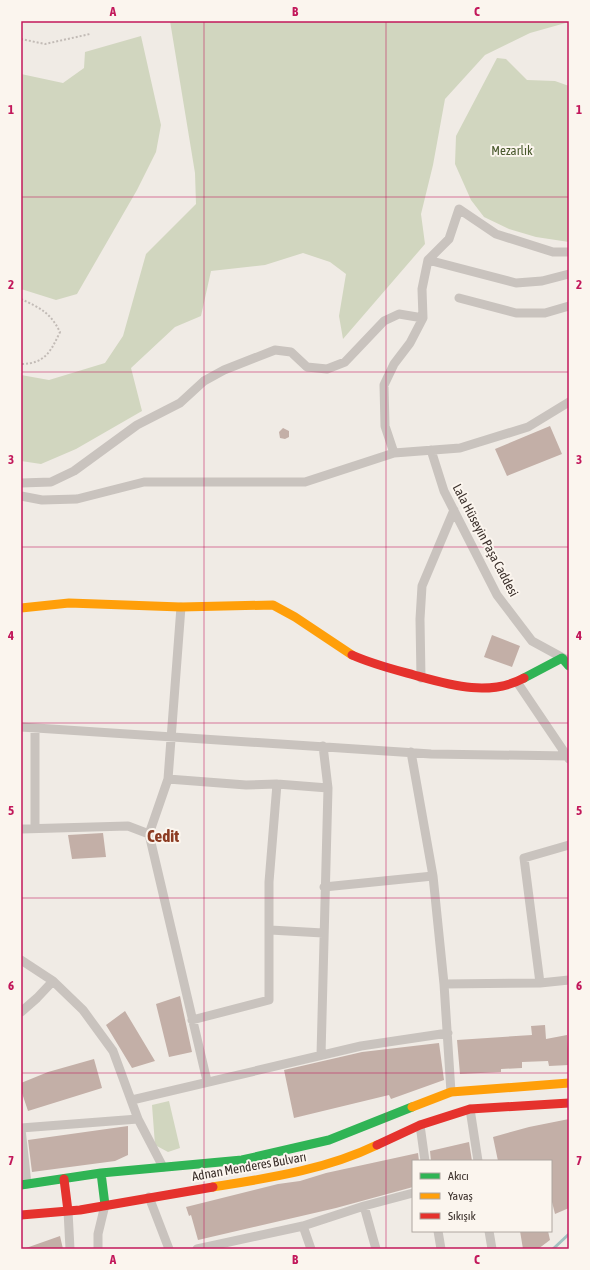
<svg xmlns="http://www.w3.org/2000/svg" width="590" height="1270" font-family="'Asap Condensed',sans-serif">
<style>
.green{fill:#d1d6bf}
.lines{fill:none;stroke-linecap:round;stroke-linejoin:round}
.stream{stroke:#a1c2c1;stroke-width:3}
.building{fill:#c3afa7}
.path{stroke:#c2bbb6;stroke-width:2;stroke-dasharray:2 2;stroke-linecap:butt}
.street{stroke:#c9c3be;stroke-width:9}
.fast{stroke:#30b455;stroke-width:9}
.slow{stroke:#ff9f0a;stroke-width:9}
.jam{stroke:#e5322d;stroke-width:9}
.grid{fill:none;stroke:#c2185b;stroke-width:1;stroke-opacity:0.55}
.labels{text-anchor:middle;stroke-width:4;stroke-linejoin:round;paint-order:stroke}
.park-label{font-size:13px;fill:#4a5a2e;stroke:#fbf5ee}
.street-label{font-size:13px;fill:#3b302b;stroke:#fbf5ee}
.district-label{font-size:17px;font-weight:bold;fill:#8c3b22;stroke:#fbf5ee}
.neatline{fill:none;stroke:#c2185b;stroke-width:1.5}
.grid-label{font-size:13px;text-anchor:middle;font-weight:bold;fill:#c2185b}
</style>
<rect width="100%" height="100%" fill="#f0ebe5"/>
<path class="green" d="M170 21 569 22 530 33 485 55 445 99 433 165 421 214 425 244 343 339 339 316 346 274 330 262 303 253 265 265 211 271 201 316 175 327 131 368 142 411 76 449 41 464 21 461V375L49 380 105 363 123 336 146 254 196 204 195 173Z
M141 36 161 125 156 152 137 190 77 294 56 300 21 289V74L63 83 84 68 85 52Z
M497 58 506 59 527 80 555 81 569 86V242L536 237 509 229 484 217 471 200 455 164 456 136Z
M169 1101 180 1148 168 1152 155 1145 152 1105Z"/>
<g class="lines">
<path class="stream" d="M553 1249 569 1234"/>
</g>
<path class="building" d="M550 426 562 454 507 476 495 449Z
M283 428 289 431V437L285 439 280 438 279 432Z
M492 635 520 646 512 667 484 657Z
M103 833 106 857 72 859 68 835Z
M180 996 192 1052 169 1057 156 1004Z
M125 1011 155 1061 132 1068 106 1025Z
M545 1025 546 1039 567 1035 569 1065 549 1066 548 1061 522 1062V1068L501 1069V1072L460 1074 457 1040 532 1035 531 1026Z
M439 1043 444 1080 391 1099 389 1095 294 1118 284 1070 362 1052Z
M94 1059 102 1088 28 1111 21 1090V1083L48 1072Z
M569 1119V1208L555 1214 551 1198V1161H498L493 1137 529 1127Z
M128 1126V1155L115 1161 32 1172 28 1140Z
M469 1142 472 1161H431L430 1151Z
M418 1153 419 1161H413V1187L336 1208 198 1240 191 1215 189 1216 186 1207 278 1184 300 1181 326 1173Z
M520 1231H548L550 1240 538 1249H523Z
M60 1236 63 1249H27L26 1248Z"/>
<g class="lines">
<path class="path" d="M21 39 45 44 90 34
M21 299C40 308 50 312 60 332 51 351 45 364 21 364"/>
<path class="street" d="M428 260 516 283 542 281 569 274
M459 298 516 313H545L569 306
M431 450 444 491 497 595 532 641 565 659
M394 453 385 426 384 385 394 364 410 343 423 318 422 289 428 260 449 239 459 209 496 234 553 252H569
M21 483 51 482 74 471 137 425 180 403 204 381 224 370 275 350 291 352 307 367 327 369 345 362 384 321 399 314 423 318
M21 496 42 500 77 499 144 482H305L394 453 460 448 528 427 569 402
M181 607 168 779 149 834 207 1081
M421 678 420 619 422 586 454 510
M517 682 569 759
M21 727 431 754 569 756
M411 752 433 876 444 984 451 1092
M168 779 246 785 277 784 328 788
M35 828V729
M21 829 128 826 149 834
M324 887 433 876
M270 930 323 933
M21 960 53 981 83 1010 113 1051 138 1119 163 1167
M540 983 524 858 569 845
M444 984 540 983 569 980
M21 1012 37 998 53 981
M192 1020 269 1000V882L277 784
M321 1055 328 788 323 746
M132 1100 361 1046 448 1033
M470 1109 478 1161
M420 1125 425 1161
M21 1128 138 1119
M21 1129 27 1184
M149 1197 169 1249
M364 1206 376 1249
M68 1211 70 1249
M303 1226 311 1249
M438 1231 441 1249
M489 1231 492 1249
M98 1249V1234L105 1205
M197 1249 303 1226 364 1206 413 1193"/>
<path class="fast" d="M524 678 562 658 569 666
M101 1173 105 1205
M21 1185 101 1173 242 1160 329 1140 412 1107"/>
<path class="slow" d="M21 608 69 603 181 607 273 605 295 617 352 655
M412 1107 451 1092 569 1083
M213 1187C269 1178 325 1170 377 1145"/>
<path class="jam" d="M352 655C372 664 392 669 414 675 450 685 489 697 524 678
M377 1145 420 1125 470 1109 569 1103
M64 1179 68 1211
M21 1215 80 1210 213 1187"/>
</g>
<path class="grid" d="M204 21V1249M386 21V1249M21 197H569M21 372H569M21 547H569M21 723H569M21 898H569M21 1073H569"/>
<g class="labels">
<g class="park-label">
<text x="512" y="155">Mezarlık</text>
</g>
<g class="street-label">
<text transform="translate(486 540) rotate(62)" y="5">Lala Hüseyin Paşa Caddesi</text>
<text transform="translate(249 1166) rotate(-10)" y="5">Adnan Menderes Bulvarı</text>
</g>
<g class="district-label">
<text x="163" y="842">Cedit</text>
</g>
</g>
<rect width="590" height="1270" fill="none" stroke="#fbf5ee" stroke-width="44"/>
<rect x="412" y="1160" width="140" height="72" fill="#fbf5ee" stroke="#aea6a0"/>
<rect x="420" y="1173" width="20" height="6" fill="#30b455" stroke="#aea6a0"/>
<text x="448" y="1180" font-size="12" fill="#3b302b">Akıcı</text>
<rect x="420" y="1193" width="20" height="6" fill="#ff9f0a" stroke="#aea6a0"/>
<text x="448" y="1200" font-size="12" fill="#3b302b">Yavaş</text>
<rect x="420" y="1213" width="20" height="6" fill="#e5322d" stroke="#aea6a0"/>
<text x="448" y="1220" font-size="12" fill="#3b302b">Sıkışık</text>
<rect x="22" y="22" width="546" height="1226" class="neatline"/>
<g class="grid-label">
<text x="113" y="16">A</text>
<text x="295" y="16">B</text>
<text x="477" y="16">C</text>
<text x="11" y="114">1</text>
<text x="579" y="114">1</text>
<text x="11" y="289">2</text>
<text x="579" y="289">2</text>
<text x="11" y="464">3</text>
<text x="579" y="464">3</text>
<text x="11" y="640">4</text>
<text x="579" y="640">4</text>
<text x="11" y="815">5</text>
<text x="579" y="815">5</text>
<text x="11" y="990">6</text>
<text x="579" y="990">6</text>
<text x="11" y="1165">7</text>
<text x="579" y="1165">7</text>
<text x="113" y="1264">A</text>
<text x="295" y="1264">B</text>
<text x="477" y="1264">C</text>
</g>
</svg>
